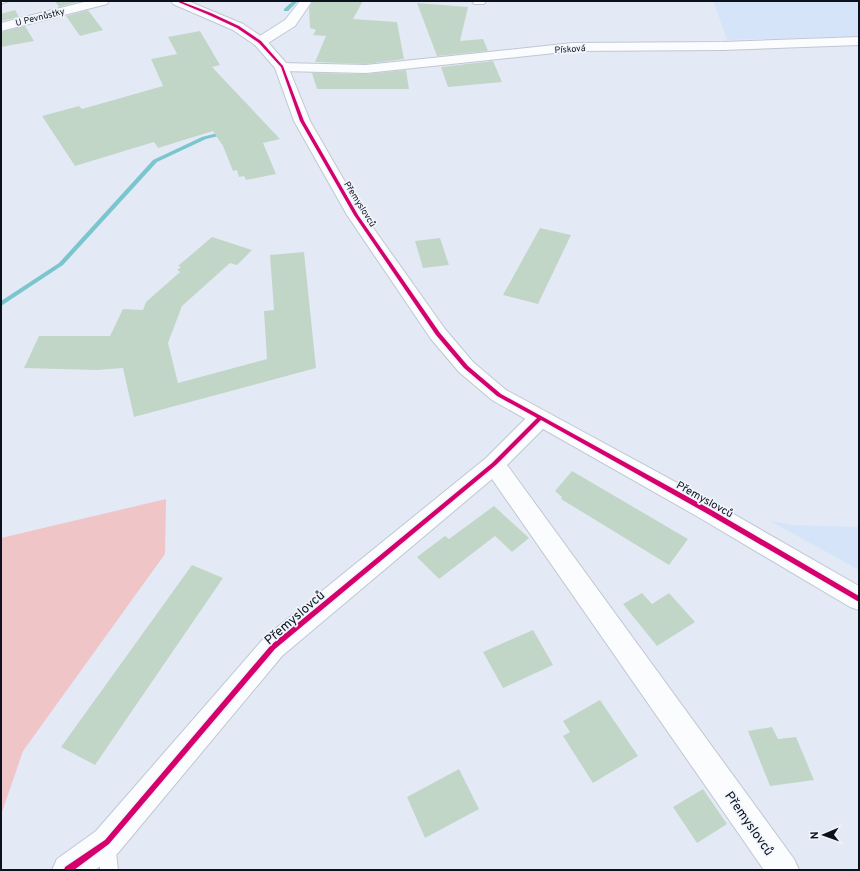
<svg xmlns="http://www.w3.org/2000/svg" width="860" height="871" font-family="Overpass,sans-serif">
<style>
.built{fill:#d6e4fa}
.green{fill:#f0c5c8}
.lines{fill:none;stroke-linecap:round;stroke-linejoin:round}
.stream{fill:#7bc6ce;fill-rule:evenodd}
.building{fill:#c2d6c8}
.lane-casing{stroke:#c1c7d2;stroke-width:2}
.street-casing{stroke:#c1c7d2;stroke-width:2}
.secondary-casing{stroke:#c1c7d2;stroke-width:2}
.lane{fill:#fbfcfe;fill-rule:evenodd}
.street{fill:#fbfcfe;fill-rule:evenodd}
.secondary{fill:#fbfcfe;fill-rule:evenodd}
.cycleway-casing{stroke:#f0f4fb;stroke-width:3}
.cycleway{fill:#d6006c;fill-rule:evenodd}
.labels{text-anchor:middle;stroke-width:3.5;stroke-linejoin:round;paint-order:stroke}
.far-street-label{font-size:9px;fill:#0c121d;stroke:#f0f4fb}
.street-label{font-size:11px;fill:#0c121d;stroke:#f0f4fb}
.near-street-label{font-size:13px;fill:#0c121d;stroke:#f0f4fb}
</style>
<rect width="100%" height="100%" fill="#e3eaf5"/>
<path class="built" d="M713 1H859V36L727 40Z
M770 521 794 525 859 527V570Z"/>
<path class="green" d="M166 499 165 554 23 751 1 815V538Z"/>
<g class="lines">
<path class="stream" d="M293 1H298L288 11H284V9Z
M225 131 228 133 227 134 206 139 157 162 63 265 1 306V301L59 263 153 160 202 137Z"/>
</g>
<path class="building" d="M55 1H81L59 7Z
M313 1H363L353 19 397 22 404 59 366 64 315 62 326 36 313 35 316 30 310 28 309 8Z
M417 3 468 7 460 41 483 39 488 51 437 56Z
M15 10 19 17 1 21V14Z
M88 10 103 30 80 36 66 16Z
M25 26 34 41 1 47V32Z
M200 31 220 65 212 67 280 139 263 143 276 174 246 180 244 176 239 177 237 170 233 171 223 146 213 131 158 148 154 142 75 166 42 116 79 106 82 109 163 86 151 59 177 54 168 37Z
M493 61 502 82 448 87 441 67Z
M406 70 409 89H317L312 73 366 74Z
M540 228 571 235 538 304 503 295Z
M212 237 252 250 237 265 230 263 182 306 168 343 178 383 267 359 264 311 274 310 270 255 304 252 316 368 134 417 123 368 97 370 24 368 39 336H110L123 309 143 310 146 302 180 272 177 270 181 267 178 266Z
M440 238 449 265 423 268 415 241Z
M572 471 688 539 669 565 561 499 562 497 555 491Z
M494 506 529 538 512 552 495 536 439 579 417 557 445 536 449 539Z
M192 565 223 578 95 765 61 747Z
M642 593 652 604 669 593 695 622 657 646 623 604Z
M533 630 553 665 503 688 483 652Z
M600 700 638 756 593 783 563 736 570 732 563 721Z
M772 727 778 739 796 737 814 780 770 786 748 731Z
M459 769 479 809 425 838 407 797Z
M703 789 727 824 697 843 673 807Z"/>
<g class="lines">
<defs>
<path id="lane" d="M1 1H8L1 4Z
M107 835 113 837 115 843 118 870H100L99 843 101 837Z"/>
<path id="street" d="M88 1H109L107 4 1 31V23Z
M300 1H312L295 26 265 45H255L253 42 255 39 285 20Z
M472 1H486L484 4H474Z
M859 37V45L723 50 573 51 366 73 282 71 277 70 275 67 277 64 282 63 366 65 573 43 723 42Z
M539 411 547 413 550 419 547 425 507 465 794 859 799 870H764L492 479 282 656 118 853 95 870H52L57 859 96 831 264 638 486 458 531 413Z"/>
<path id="secondary" d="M171 1H188L243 24 265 39 287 64 310 121 364 215 445 329 473 362 506 390 716 504 859 586V610L850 607 700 518 492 400 459 372 431 339 347 215 294 121 275 68 255 45 233 30 173 4Z"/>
</defs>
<use href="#lane" class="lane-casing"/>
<use href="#street" class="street-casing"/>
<use href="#secondary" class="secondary-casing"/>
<use href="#lane" class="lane"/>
<use href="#street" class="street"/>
<use href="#secondary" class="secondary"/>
<defs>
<path id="cycleway" d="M176 1H180L211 13 239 26 261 41 283 66 304 121 358 215 440 333 468 366 501 394 710 509 859 596V602L706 513 541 420 496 465 275 649 109 844 74 870H64L65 867 105 840 271 645 492 463 537 418 497 396 464 368 436 335 354 215 300 121 281 67 259 43 237 28 209 15Z"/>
</defs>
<use href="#cycleway" class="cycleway-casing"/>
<use href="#cycleway" class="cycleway"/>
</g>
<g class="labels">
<g class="far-street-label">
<text transform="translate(40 17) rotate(-14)" y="3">U Pevnůstky</text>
<text transform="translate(570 49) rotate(-4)" y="3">Písková</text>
<text transform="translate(360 204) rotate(58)" y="3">Přemyslovců</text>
</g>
<g class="street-label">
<text transform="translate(705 499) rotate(29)" y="4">Přemyslovců</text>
</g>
<g class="near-street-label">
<text transform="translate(294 617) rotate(-41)" y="5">Přemyslovců</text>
<text transform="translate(750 823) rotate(55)" y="5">Přemyslovců</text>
</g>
</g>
<rect width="860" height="871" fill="none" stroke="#0c121d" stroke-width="4"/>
<g transform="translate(824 835) rotate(268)" stroke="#f0f4fb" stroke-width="3" paint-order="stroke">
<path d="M0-3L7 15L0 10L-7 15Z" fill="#0c121d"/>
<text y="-6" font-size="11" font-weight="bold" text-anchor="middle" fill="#0c121d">N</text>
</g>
</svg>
